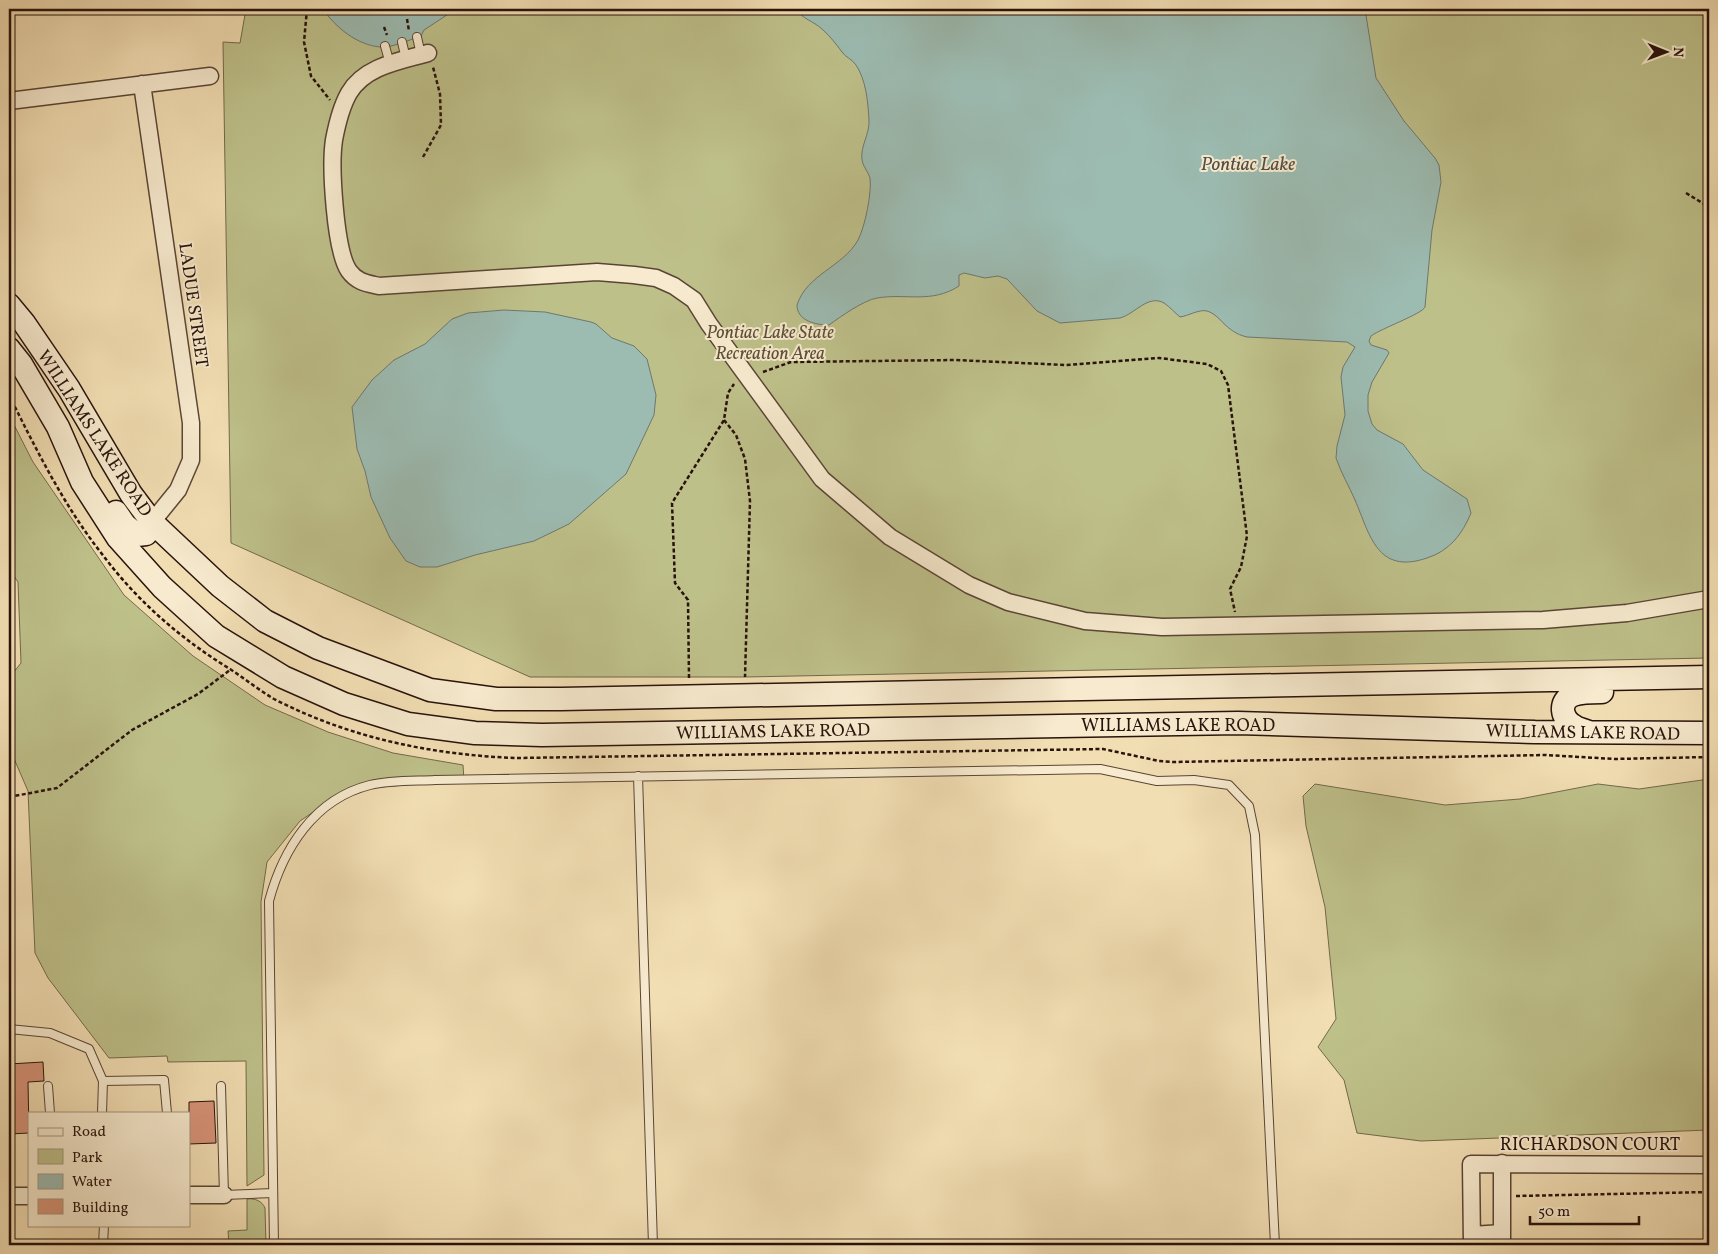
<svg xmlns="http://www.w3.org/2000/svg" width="1718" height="1254" font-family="Vollkorn,serif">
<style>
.green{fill:#bec08a;stroke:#73694a}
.water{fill:#9cbbb1;stroke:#6e776f}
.building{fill:#d89479;stroke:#28120b}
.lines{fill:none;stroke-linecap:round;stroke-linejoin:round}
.lane-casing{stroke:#5a4535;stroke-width:10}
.street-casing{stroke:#5a4535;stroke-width:19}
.secondary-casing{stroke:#28120b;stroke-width:25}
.path{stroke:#28120b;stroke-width:2.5;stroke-dasharray:4 2.5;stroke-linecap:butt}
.lane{stroke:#f7eace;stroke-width:8}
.street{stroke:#f7eace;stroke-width:16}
.secondary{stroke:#f7eace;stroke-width:22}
.labels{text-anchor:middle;stroke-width:4;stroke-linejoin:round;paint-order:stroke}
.street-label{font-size:18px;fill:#28120b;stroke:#f7eace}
.park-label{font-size:18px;font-style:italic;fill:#5c4f37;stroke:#f7eace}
.water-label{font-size:19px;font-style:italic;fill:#514d45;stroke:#f7eace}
</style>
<rect width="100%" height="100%" fill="#f2deb3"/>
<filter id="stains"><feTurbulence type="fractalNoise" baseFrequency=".004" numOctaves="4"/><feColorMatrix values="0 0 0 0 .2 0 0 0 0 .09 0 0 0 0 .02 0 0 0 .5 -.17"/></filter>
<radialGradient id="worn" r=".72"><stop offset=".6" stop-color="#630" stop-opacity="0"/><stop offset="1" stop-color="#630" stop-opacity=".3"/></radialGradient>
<path class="green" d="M246 9H1709V658L745 677H530L231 543 223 42 240 43Z
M9 415 33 462 124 595 193 656 265 705 328 732 393 753 463 765 464 780 346 790 300 821 267 862 261 902 264 1175 247 1186 246 1061 168 1062 167 1056 109 1058 48 978 35 953 28 791 9 747V678L21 663 18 582 9 569Z
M1709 779V1130L1421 1141 1357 1133 1344 1080 1318 1047 1336 1019 1325 907 1306 826 1303 796 1315 784 1445 805 1520 799 1598 784 1639 789Z
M247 1199C255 1198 262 1201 265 1208L266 1245H229L228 1231 247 1230Z"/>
<path class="water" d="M323 9H456L424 30 421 36C409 40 392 48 380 47 357 45 335 27 323 9Z
M795 9H1365L1376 78 1404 121 1435 158 1439 165 1441 182 1432 230 1425 307C1422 314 1382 328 1371 336L1369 341 1371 345 1387 350 1389 353 1372 382 1368 395V411L1372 424 1377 430 1403 444 1423 470 1467 499 1471 513C1462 535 1449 551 1427 558 1377 575 1370 535 1355 500 1349 486 1341 473 1336 458L1337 446 1345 415 1341 377 1343 367 1355 347 1347 342 1247 337C1225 332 1221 315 1207 311 1199 309 1188 316 1180 317 1175 313 1170 307 1164 303 1148 294 1135 314 1120 318L1060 323 1037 311 1007 279 998 276 985 278 964 273 959 275V286C931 304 906 293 877 298 864 300 840 317 829 325 816 325 797 321 797 305 807 274 843 267 858 240 865 227 872 192 870 178 868 171 863 167 862 160 860 146 870 134 869 120 868 102 866 80 856 65 852 59 845 57 842 52 836 44 830 36 822 29 813 21 803 19 795 9Z
M504 310 545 312 591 322 596 324 612 338 634 346 647 359 656 395 654 415 626 474 569 524 534 541 475 555 437 567H420L406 561 390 538 371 497 365 471 357 449 352 407 372 380 394 360 425 344 452 319 468 313Z"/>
<path class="building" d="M43 1062 44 1081 28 1082 29 1133 9 1134V1064Z
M214 1101 216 1143 189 1144V1102Z"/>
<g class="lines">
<defs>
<path id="lane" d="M417 37 421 55
M402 42 406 59
M385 46 390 64
M638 776 653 1245
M9 1029 50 1033 89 1049 103 1081 102 1113
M103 1081 164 1080 167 1113
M48 1086 50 1113
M221 1086 224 1195 273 1193
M103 1245 104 1225
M274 1245 269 901C283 849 314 799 370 785 390 780 414 781 435 780L1100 769 1157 781 1194 780 1229 785 1249 806 1255 835 1275 1245"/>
<path id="street" d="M428 53C400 61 365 66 349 93 341 107 337 124 334 140 330 166 335 251 349 271 357 282 366 283 379 286L597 272 634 275 656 278 674 286 694 300 709 324 822 479 890 537 969 585 1008 602 1085 621 1162 627 1543 620 1627 613 1709 599
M142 84 191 423V460L178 490 152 522
M9 101 210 76
M189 1195H224
M9 1196H29
M1472 1235 1502 1233
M1472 1245 1471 1164 1709 1165
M1502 1245V1163"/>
<path id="secondary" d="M9 305 24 323 69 389 131 494 152 522 220 586 265 621 318 648 430 690 496 699H561L1709 677
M9 349 21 364 58 427 82 482 118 538 162 587 216 636 283 677 344 704 408 724 475 733 542 735 1238 723 1535 732 1709 733
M116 512 125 525 137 535 146 534 152 522
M1589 732C1584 730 1578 729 1574 726 1561 719 1558 701 1573 695 1581 692 1593 692 1602 692"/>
</defs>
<use href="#lane" class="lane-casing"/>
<use href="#street" class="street-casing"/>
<use href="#secondary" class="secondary-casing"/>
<path class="path" d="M307 9 304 42 311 76 330 100
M407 19 409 31
M384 27 387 35
M423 157 441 125 440 94 433 67
M1686 193 1709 207
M763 372 791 362 955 360 1066 365 1159 358 1207 364 1221 371 1228 385 1247 536 1241 567 1230 589 1235 612
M9 395C36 449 64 506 102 554 137 601 181 639 230 669 245 679 259 690 274 699 350 738 432 755 517 758L1103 749 1159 761 1173 762 1545 755 1614 759 1709 757
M724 420 736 435 745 459 750 501 745 677
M689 678 688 600 675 583 672 503 724 420 728 393 734 384
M9 797 57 788 132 730 198 694 230 670
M1516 1196 1709 1192"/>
<use href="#lane" class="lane"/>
<use href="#street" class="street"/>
<use href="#secondary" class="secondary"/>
</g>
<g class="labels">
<g class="street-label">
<text transform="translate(194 305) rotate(82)" y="6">LADUE STREET</text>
<text transform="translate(95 433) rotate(57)" y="6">WILLIAMS LAKE ROAD</text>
<text x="1178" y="731">WILLIAMS LAKE ROAD</text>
<text transform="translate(773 731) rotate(-1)" y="6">WILLIAMS LAKE ROAD</text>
<text transform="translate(1583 732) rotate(1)" y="6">WILLIAMS LAKE ROAD</text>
<text x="1590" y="1150">RICHARDSON COURT</text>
</g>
<g class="park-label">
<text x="770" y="338">Pontiac Lake State<tspan x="770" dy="21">Recreation Area</tspan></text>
</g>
<g class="water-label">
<text x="1248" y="170">Pontiac Lake</text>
</g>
</g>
<rect width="1718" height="1254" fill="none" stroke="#f2deb3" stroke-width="30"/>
<rect x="10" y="10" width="1698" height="1234" fill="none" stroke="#28120b" stroke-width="2.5"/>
<rect x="15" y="15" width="1688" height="1224" fill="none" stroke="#28120b"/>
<rect x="28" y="1112" width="162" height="115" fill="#f7eace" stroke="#a49480"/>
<rect x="38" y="1128" width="25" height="8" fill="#f7eace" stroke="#a49480"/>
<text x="72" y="1136" font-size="15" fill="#28120b">Road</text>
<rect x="38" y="1149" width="25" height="15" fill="#bec08a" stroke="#a49480"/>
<text x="72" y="1162" font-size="15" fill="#28120b">Park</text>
<rect x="38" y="1174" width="25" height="15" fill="#9cbbb1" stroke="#a49480"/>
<text x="72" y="1186" font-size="15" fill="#28120b">Water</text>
<rect x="38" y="1199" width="25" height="15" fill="#d89479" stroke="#a49480"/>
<text x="72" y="1212" font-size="15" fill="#28120b">Building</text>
<g transform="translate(1666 52) rotate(91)" stroke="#f7eace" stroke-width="4" paint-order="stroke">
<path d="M0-4L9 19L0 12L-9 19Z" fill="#28120b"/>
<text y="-8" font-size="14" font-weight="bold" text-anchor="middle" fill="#28120b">N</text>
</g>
<path d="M1530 1216v8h109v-8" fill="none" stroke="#28120b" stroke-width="2.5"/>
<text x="1538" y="1216" font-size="15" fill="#28120b" stroke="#f7eace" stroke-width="4" paint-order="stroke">50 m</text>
<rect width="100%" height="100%" filter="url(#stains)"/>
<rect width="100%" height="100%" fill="url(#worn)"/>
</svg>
